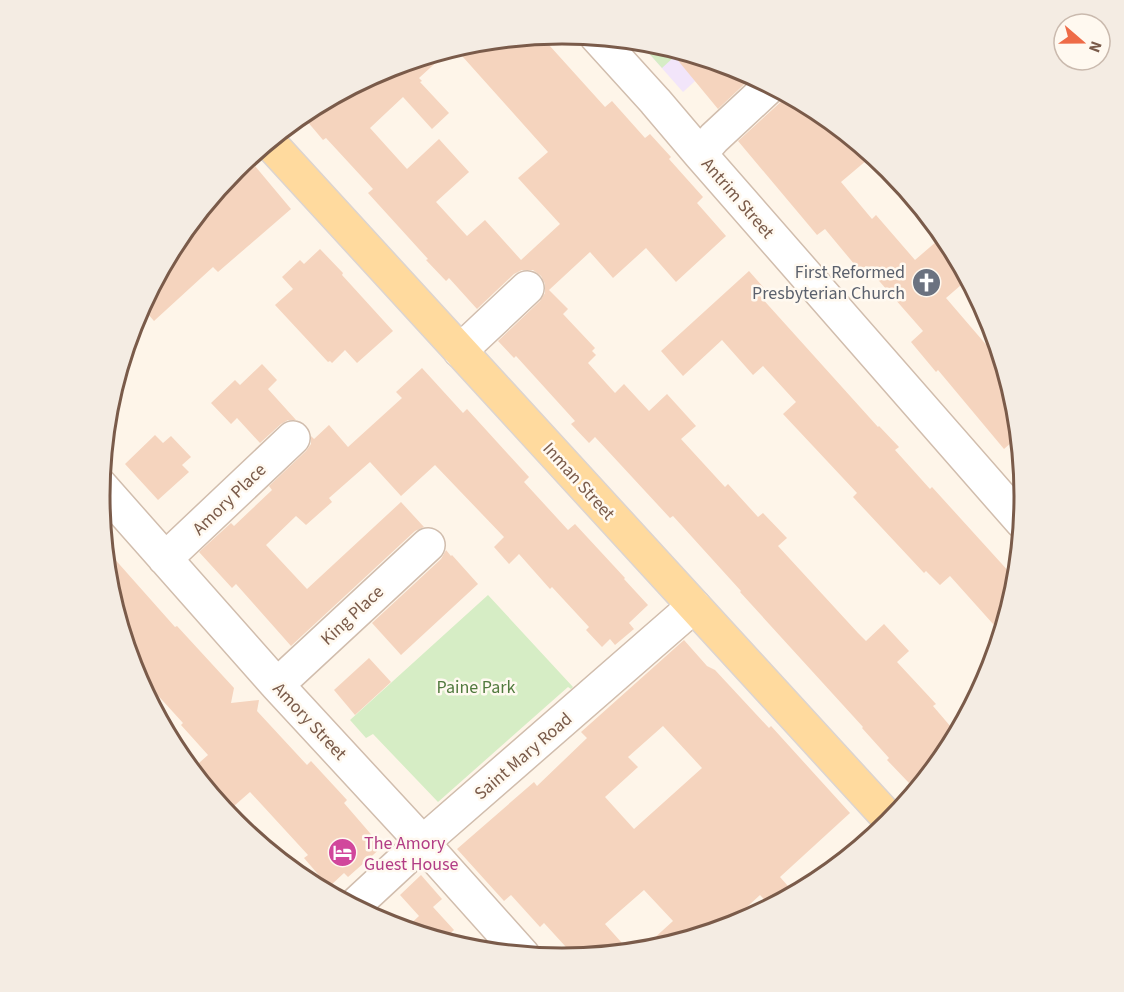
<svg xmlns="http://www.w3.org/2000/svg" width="1124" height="992" font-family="'Source Sans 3',sans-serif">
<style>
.education{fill:#f2e5fa}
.green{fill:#d6edc5}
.building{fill:#f5d4be;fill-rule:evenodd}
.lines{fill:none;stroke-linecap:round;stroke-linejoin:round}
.minor-casing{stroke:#d1bdad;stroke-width:36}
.major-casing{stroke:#dcd4d0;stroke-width:36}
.minor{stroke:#fff;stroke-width:33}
.major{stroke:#ffda9e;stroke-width:33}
.labels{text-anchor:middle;stroke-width:5;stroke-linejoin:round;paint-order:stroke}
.street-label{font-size:18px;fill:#7a5b4a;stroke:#fff9f0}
.worship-label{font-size:18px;fill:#5b616d;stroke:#fff9f0;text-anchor:end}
.park-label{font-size:18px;fill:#517a3e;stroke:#fff9f0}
.hotel-label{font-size:18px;fill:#b23c85;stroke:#fff9f0;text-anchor:start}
.rim{fill:none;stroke:#7a5b4a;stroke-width:3}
</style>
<rect width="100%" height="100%" fill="#fef5e9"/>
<path class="education" d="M638 41 653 42 717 61 683 92Z"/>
<path class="green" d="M637 40C657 42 660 41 674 57L662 68Z
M488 595 573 687 571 689 568 687 438 802 373 734 366 738 350 720Z"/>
<path class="building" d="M540 35 605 107 612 101 645 138 650 134 671 157 669 159 703 197 697 203 726 236 676 282 646 248 613 278 590 252 549 290 568 309 563 314 595 348 592 351 596 355 588 363 615 393 624 384 649 411 667 394 696 426 681 439 725 487 728 484 758 517 763 513 787 538 778 546 858 633 866 641 884 624 909 651 897 662 936 704 933 706 957 734 947 754 937 765 933 760 909 783 887 760 889 758 862 728 863 727 740 592 741 591 673 516 670 518 595 437 589 443 571 424 575 421 516 356 514 358 498 341 540 301 545 293V284L541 276 533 270H522L514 274 477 309 449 278 446 281 426 260 428 259 368 193 373 189 326 138 323 140 301 114 305 111 385 68 453 47 419 78 422 81 420 82 449 113 432 129 403 97 370 128 407 169 439 139 469 172 436 202 467 236 485 220 521 260 560 224 518 178 548 152 454 47 472 42Z
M666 46 740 68 753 76 718 109Z
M787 94 820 111 840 128 867 160 841 182 872 219 876 215 915 260 944 235 947 239 968 279 946 298 995 355 999 351 1016 406 1019 436 1004 449 938 370 936 372 911 342 923 331 866 266 860 271 825 229 817 235 738 141 784 99Z
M255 166 291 209 218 272 213 267 154 321 141 306 177 238 206 203 208 205Z
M320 249 343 273 342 275 393 331 357 363 345 350 332 363 330 361 328 362 275 305 293 289 282 277 300 260 304 264Z
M749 271 765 289 759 295 878 427 879 426 899 447 895 450 930 489 932 487 1011 574 1008 576 1016 585V587L1002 634 950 576 940 585 926 571 924 573 853 497 857 493 783 414 796 402 763 366 753 375 722 340 683 376 661 351Z
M262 364 277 380 268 389 296 420H288L281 424 260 443 237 418 231 424 211 403 235 380 240 385Z
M422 368 463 413 467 409 529 477 524 482 568 530 575 524 625 578 624 579 648 605 629 623 634 629 615 645 610 639 602 647 586 630 589 627 552 587 550 589 519 554 509 564 494 547 504 537 435 465 401 496 370 462 329 498 332 502 306 525 296 516 266 545 307 589 401 502 424 527 415 531 291 646 236 584 232 588 199 552 231 523 234 526 272 490 269 486 306 451 311 444V436L314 439 329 425 348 447 402 398 396 392Z
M155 435 163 443 171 436 191 457 182 465 189 472 158 500 125 464Z
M104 547 175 627 177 626 234 688 231 703 259 700 257 711 307 765 311 761 347 800 344 803 382 847 348 877 344 873 329 887 304 858 308 855 250 792 226 813 191 770 208 755 181 725 183 723 132 667 108 586Z
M446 550 451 556 452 555 478 584 401 655 372 623 441 559Z
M684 640 707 666 715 670 769 728 771 726 850 813 780 877 795 894 771 907 760 895 723 929 652 950 640 951 673 921 644 890 605 924 630 952 576 958 544 923 540 927 511 895 504 901 457 849 534 782 537 786 587 738 581 732ZM663 726 702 768 634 829 605 797 638 767 628 757Z
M369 658 391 682 355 715 334 690Z
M421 875 442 899 433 907 454 930 442 941 404 930 419 916 400 895Z"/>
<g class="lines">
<defs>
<path id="minor" d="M596 36 655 101 700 154 1022 522
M700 154 714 138 771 85
M460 351 527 288
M100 485 277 685 412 831 523 955
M165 559 293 438
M277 685 428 545
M353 907 422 843 694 606"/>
<path id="major" d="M268 141 891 821"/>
</defs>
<use href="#minor" class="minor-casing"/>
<use href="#major" class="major-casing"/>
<use href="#minor" class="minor"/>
<use href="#major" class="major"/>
</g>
<defs>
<symbol id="church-disc" viewBox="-11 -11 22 22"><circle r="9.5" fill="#6b7280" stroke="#fff9f0"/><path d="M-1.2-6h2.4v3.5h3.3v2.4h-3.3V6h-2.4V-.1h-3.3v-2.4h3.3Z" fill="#fff"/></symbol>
<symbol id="hotel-disc" viewBox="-11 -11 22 22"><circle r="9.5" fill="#d1479c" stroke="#fff9f0"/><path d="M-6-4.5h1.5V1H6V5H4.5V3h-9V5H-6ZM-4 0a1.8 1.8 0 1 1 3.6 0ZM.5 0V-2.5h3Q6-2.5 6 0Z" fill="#fff"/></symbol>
</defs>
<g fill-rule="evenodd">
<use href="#church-disc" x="910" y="266" width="33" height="33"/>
<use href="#hotel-disc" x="326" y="836" width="33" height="33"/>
</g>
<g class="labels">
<g class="street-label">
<text transform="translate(738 198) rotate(49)" y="6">Antrim Street</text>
<text transform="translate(579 481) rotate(48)" y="6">Inman Street</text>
<text transform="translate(229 499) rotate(-44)" y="6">Amory Place</text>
<text transform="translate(352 615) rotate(-43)" y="6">King Place</text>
<text transform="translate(310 721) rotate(47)" y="6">Amory Street</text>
<text transform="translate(523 756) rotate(-41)" y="6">Saint Mary Road</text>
</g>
<g class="worship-label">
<text x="905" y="278">First Reformed<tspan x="905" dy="21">Presbyterian Church</tspan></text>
</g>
<g class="park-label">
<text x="476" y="693">Paine Park</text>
</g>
<g class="hotel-label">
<text x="364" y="849">The Amory<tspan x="364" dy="21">Guest House</tspan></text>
</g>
</g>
<path d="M0 0H1124V992H0ZM110 496a452 452 0 1 1 904 0a452 452 0 1 1-904 0Z" fill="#f4ece3" fill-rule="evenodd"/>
<path class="rim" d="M110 496a452 452 0 1 1 904 0a452 452 0 1 1-904 0Z"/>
<g transform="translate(1082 42) rotate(110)"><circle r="28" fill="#fff9f0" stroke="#cabaae" stroke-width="1.5"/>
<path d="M0-4.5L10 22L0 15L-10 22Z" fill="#ee6b47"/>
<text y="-9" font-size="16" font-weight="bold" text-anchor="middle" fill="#7a5b4a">N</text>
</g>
</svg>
